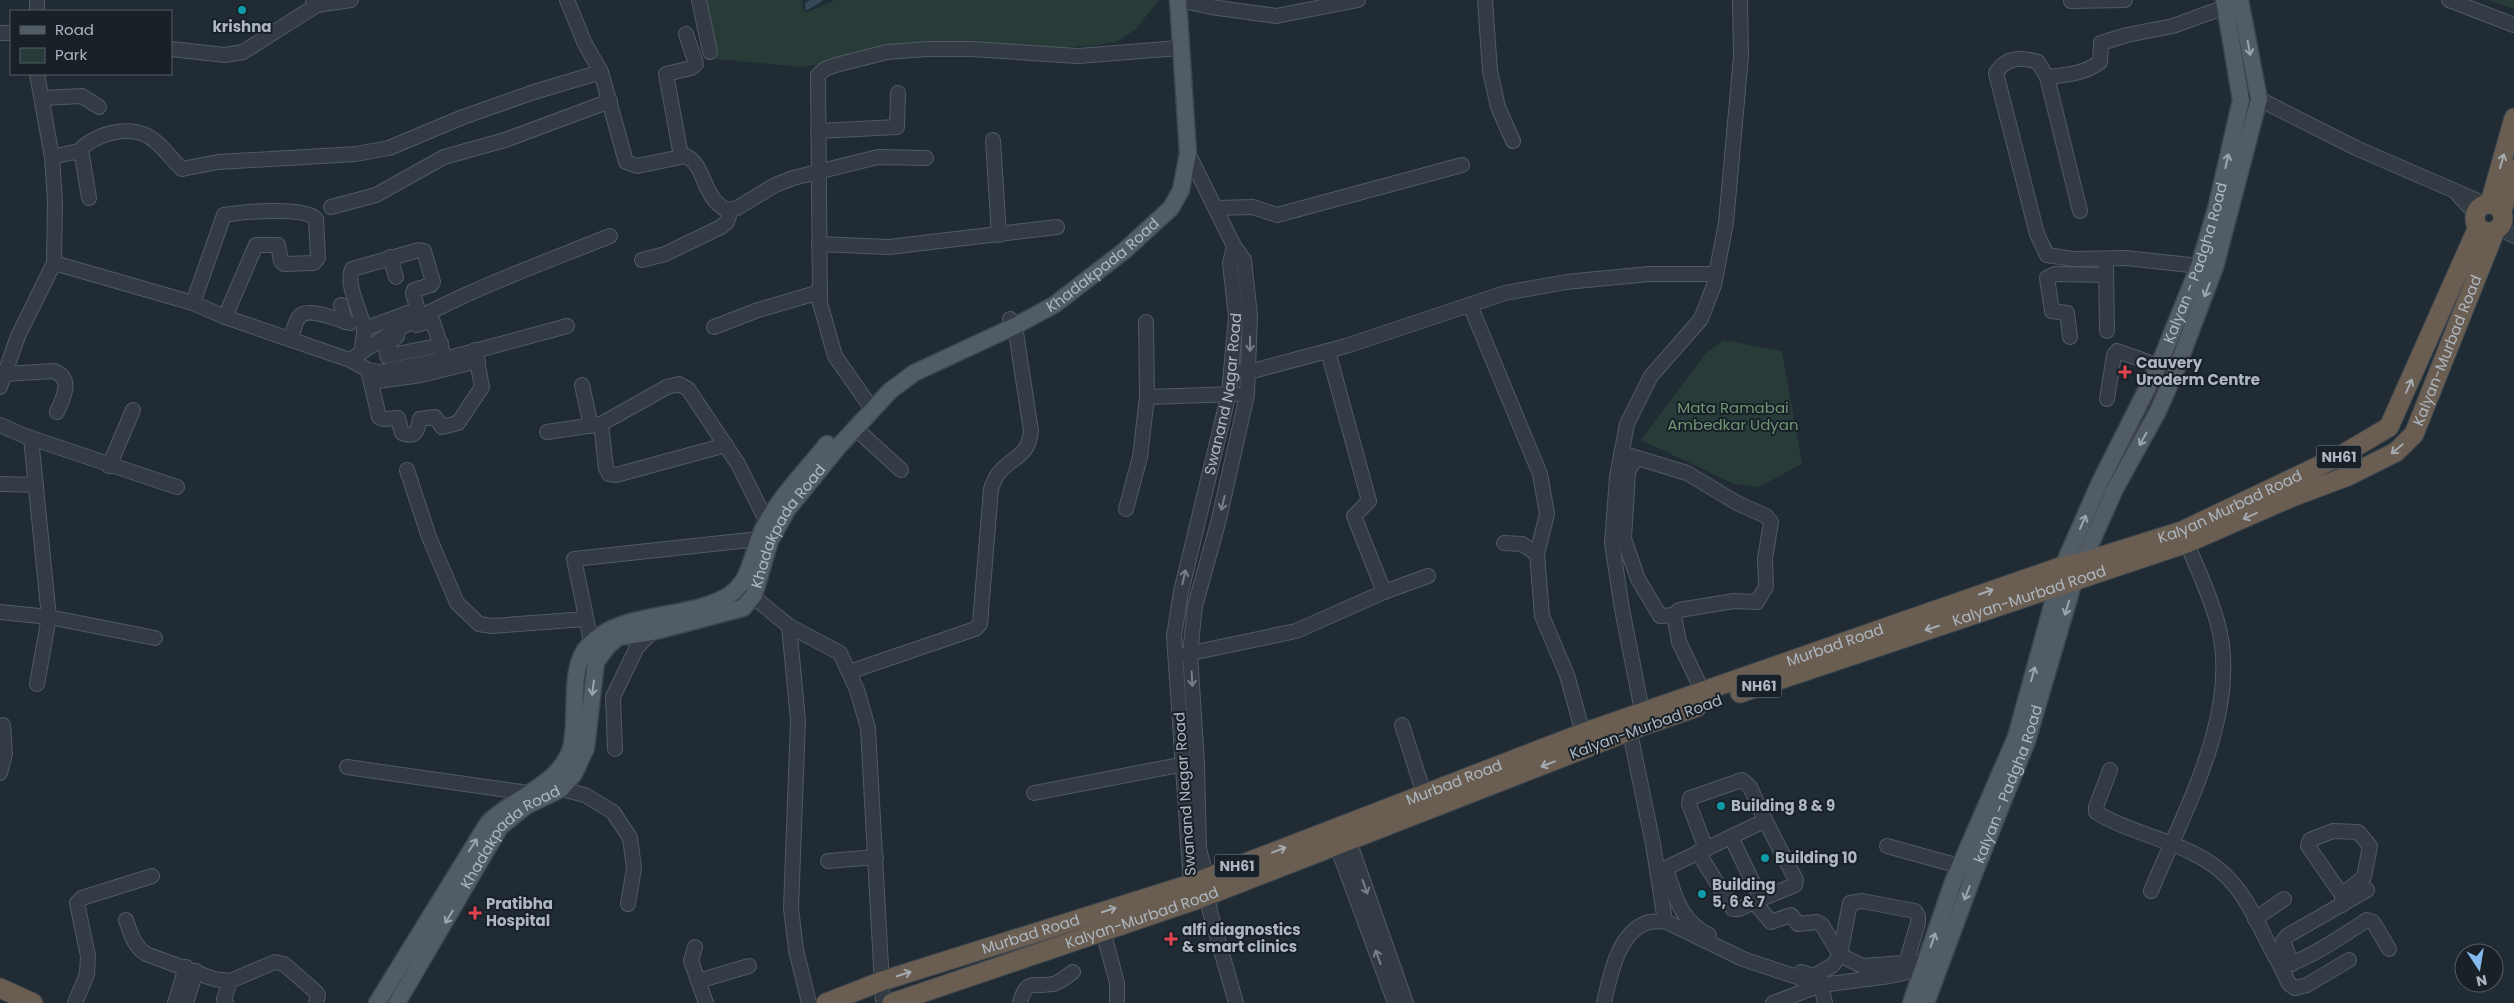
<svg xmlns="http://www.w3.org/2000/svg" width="2514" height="1003" font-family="Poppins,sans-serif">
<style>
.green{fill:#283b38}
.water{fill:#354959}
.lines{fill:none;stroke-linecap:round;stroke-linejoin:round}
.minor-casing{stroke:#515a62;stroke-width:16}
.major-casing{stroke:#3d454e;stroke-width:19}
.highway-casing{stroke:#3e474f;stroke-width:21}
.minor{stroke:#333c44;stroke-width:14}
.major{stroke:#515c64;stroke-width:16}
.highway{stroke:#6a5d51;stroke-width:19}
.oneway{stroke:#9ba5ae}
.oneway2{stroke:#a3aab0}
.oneway3{stroke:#768089}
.culture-dot{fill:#0f9aa8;stroke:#192128;stroke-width:2}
.health-dot{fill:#e0444e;stroke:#192128;stroke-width:2}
.labels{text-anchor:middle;stroke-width:4;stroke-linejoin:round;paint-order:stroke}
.shield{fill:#192128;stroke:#818a93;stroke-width:1}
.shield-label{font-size:14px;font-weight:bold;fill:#adb7c1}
.poi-label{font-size:15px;font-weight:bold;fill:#adb7c1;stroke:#192128;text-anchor:start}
.street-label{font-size:15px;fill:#adb7c1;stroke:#192128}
.park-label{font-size:15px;fill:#709573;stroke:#192128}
</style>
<rect width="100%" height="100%" fill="#202b33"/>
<path class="green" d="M705 0H802L804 11 808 12 835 0H1159L1136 29 1117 42 1090 46 897 52 801 67 716 59Z
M2488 0H2514V9Z
M1723 340 1782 351 1802 464 1759 487 1734 484 1641 440 1705 354Z"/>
<path class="water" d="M810 0H824L806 11 805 3Z"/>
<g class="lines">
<defs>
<g id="minor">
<path d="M313 0 317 5 351 0"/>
<path d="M567 0 585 44 601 72 626 162 637 166 686 156C706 166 701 195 726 210L737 208 775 185 793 178 878 157 926 158"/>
<path d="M699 0 710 52"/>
<path d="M1180 0 1211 7 1276 16 1358 0"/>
<path d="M1485 0 1490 71 1498 107 1513 141"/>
<path d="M2449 0 2514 25"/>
<path d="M2071 1 2125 0"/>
<path d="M37 11V0"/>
<path d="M0 33H11"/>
<path d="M171 49 225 55 243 52 317 5"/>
<path d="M2047 77 2038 62C2022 57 2006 56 1996 73L2037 234 2047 255 2073 259 2126 258 2209 267"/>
<path d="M42 98 82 96 99 107"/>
<path d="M2249 100 2259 99 2356 148 2485 204"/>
<path d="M818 131 897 127 898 93"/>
<path d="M993 140 999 235"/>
<path d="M77 153C93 133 134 122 155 141 165 149 172 160 182 169L218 162 356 154 389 148 463 117 534 92 601 72"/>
<path d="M1188 153 1234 246 1244 260 1250 316 1247 395 1218 523 1195 606 1190 654 1197 763 1199 849 1211 894 1209 908 1236 1003"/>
<path d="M681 156 666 74 691 68 696 64 686 34"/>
<path d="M52 157 74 152 82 155 89 198"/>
<path d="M2459 196 2476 214"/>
<path d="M331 207 376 195 444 157 505 140 610 101"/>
<path d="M1216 208 1253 207 1277 215 1462 165"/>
<path d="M2080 211 2047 77C2066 75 2084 74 2100 62L2101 43 2127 35 2173 26 2225 7"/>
<path d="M2499 228 2514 236"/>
<path d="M819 244 889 247 1057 227"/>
<path d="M390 257 396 277"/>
<path d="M642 260 665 254 721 227 727 222 731 210"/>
<path d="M54 263 193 303 225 317 350 360 368 370 379 372 445 359 567 326"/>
<path d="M2106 267 2107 331"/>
<path d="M193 303 224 215C241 212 305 206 316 219L318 258 314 263 284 264 281 261 278 245H256L225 317"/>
<path d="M341 305 345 322"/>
<path d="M1470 305 1540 474 1547 514 1537 554"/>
<path d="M416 325 429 321 433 322 445 359"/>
<path d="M714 327 758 310 820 292"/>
<path d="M397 336 386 346 387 356 437 346 441 343"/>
<path d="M2070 337 2067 313 2052 311 2047 278 2055 274 2106 275"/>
<path d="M291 339C293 332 295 321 300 316 307 307 340 320 350 323"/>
<path d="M1328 351 1369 501 1354 516 1384 592"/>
<path d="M361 353C362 346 364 337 364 329 362 313 345 285 352 269L419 250 424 251 433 282 431 285 414 290 413 293 417 307 416 310 364 329"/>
<path d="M356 356C433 302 523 271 610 236"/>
<path d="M368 370 379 417 384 419 398 418 402 433C418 439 417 428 420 419L435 417 442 427 458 423 482 387 475 350"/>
<path d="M1242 371 1249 372 1346 346 1505 293 1566 282 1649 274H1716"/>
<path d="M5 374 54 371C74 379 63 398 57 412"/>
<path d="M371 382 421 375 478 361"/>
<path d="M582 385 591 426"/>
<path d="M0 387 18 336 54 263 55 200 52 157 37 74"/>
<path d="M1147 397 1236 394"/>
<path d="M2107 399 2114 355 2117 351 2168 369"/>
<path d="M872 409 835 356 820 303 818 75 825 69 836 65 887 52 927 49H971L1078 56 1179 48"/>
<path d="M0 425 25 436 177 487"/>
<path d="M855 428 901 470"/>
<path d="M547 432 601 424"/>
<path d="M31 438 49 617 37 684"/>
<path d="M726 445 616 475 609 474 606 468 601 424 667 387 679 384 688 389 738 464 767 522 774 526"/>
<path d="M1621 453 1687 473 1737 503 1766 516 1771 522 1765 559 1766 587 1757 602 1734 601 1679 610 1674 615 1679 642 1703 692"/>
<path d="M1635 459 1628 472 1624 539 1638 579 1660 616 1674 615"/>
<path d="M109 466 133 410"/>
<path d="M407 470 429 537 457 603 479 624 492 626 586 619"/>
<path d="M0 484 36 485"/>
<path d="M1126 509 1140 457 1147 397 1146 322"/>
<path d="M1504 543 1522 544 1537 554 1542 616 1567 675 1583 733"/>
<path d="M746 591 789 626 840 653 857 690 868 728 883 1003"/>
<path d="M0 612 49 617 155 638"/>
<path d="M789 626 798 720 791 908 796 950 809 1003"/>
<path d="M593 651 574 559 759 539"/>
<path d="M1182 655 1296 631 1384 592 1428 576"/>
<path d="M849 672 975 629 980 624 991 489C993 484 995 478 998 474 1012 456 1028 458 1031 431L1015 326 1010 319"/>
<path d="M1644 721 1622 609 1612 543 1617 477 1627 424 1651 376 1701 319 1714 285 1726 223 1741 56 1740 0"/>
<path d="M1628 723 1653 844 1665 921 1743 959 1821 985 1890 976 1932 967"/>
<path d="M1402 725 1424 794"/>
<path d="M615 749 613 697 637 647 652 632 654 627"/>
<path d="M347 767 528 793 561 789 585 795 613 812 630 838 634 868 628 904"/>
<path d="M2110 770 2096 807V812C2137 838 2195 842 2229 879 2252 903 2263 937 2280 965 2299 967 2349 931 2367 920L2373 922 2389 949"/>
<path d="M0 773 5 754 3 725"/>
<path d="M1034 793 1190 763"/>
<path d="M1349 841 1406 1003"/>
<path d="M1337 846 1395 1003"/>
<path d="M1887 846 1970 869"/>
<path d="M1706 849 1689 804 1690 798 1742 780 1750 787 1766 822"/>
<path d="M1698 852 1733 909H1739L1761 899 1731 837"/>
<path d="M828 861 876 857"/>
<path d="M1659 868H1666L1762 822H1766L1796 880 1795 885 1761 899"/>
<path d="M1666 868C1674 895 1681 922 1709 935"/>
<path id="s1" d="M1195 891 1191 884 1174 636 1181 592 1229 393 1236 317 1230 263 1234 246"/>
<path d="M2151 891C2184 811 2243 709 2217 621 2209 592 2195 564 2184 536"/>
<path d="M2342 895 2364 877 2370 846 2358 832 2333 831 2310 840 2308 846 2342 895V905"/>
<path d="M1755 903 1771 922 1791 915 1798 924 1817 922 1822 925 1840 955 1833 965 1814 976 1801 972"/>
<path d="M2255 919 2284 899"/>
<path d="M126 920C131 934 133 945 146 954L214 979 230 981 275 962 284 964 316 992 318 995 316 1003"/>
<path d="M1103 931 1117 983V1003"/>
<path d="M695 947 691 961 706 1003"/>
<path d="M1906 963 1918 923V916L1915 911 1862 901 1850 903 1840 955 1862 966 1917 962"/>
<path d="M2292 964 2283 941 2287 936 2367 890"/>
<path d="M2280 965 2289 984 2295 988 2307 985 2349 960"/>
<path d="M698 981 749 966"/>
<path d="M75 1003 87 974 88 956 77 903 82 898 152 876"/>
<path d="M175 1003 186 967"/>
<path d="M186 1003 196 971"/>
<path d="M226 1003 224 999 230 981"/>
<path d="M1020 1003C1027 977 1033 988 1053 984 1059 983 1067 976 1073 972"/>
<path d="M1604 1003C1610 976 1618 931 1649 922 1654 921 1660 922 1665 921"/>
<path d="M1773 1003 1821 985 1825 1003"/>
</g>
<g id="major">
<path d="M377 1003 488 823C512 798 560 785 571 748 579 720 567 667 589 645 622 610 685 620 726 597 752 583 751 553 763 529 779 497 805 472 827 444"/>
<path id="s2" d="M397 1003 500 827 526 806 561 789 574 774 586 748 596 662 608 646 618 637 652 632 743 608 754 595 770 541 787 510 839 446 890 391 914 373 1015 326 1054 305 1124 251 1171 208 1181 190 1188 153 1178 0"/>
<path id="s3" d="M1911 1003 1953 882 2016 737 2063 566 2100 482 2159 365 2199 266 2216 209 2241 100 2224 0"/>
<path id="s4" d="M1926 1003 1975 871 2027 741 2074 581 2115 489 2157 413 2175 373 2215 267 2259 99 2240 0"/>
</g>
<g id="highway">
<path d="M2490 203 2514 118"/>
<circle cx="2489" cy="218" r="14"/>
<path d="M2502 211 2514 169"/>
<path id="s5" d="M1740 693 2187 543 2292 497 2348 476 2396 452 2414 434 2495 231"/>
<path d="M0 988 33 1003"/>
<path id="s6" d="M826 1003 882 981 1191 884 1583 733 2063 566 2083 562 2182 531 2340 456 2389 427 2478 227"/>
<path id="s7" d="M892 1003 1201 898 1645 725 1697 707"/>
</g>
</defs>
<use href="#minor" class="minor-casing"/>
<use href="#major" class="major-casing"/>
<use href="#highway" class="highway-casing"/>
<use href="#minor" class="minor"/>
<use href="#major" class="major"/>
<use href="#highway" class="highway"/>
</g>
<defs><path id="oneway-shaft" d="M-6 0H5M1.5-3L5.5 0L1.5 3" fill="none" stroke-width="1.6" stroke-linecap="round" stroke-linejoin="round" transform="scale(1.25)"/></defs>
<g class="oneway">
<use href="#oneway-shaft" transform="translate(2249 48) rotate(79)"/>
<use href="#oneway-shaft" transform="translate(2227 161) rotate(-77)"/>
<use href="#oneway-shaft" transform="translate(2207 290) rotate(111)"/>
<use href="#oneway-shaft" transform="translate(2143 439) rotate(119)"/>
<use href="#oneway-shaft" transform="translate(2083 522) rotate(-66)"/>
<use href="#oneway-shaft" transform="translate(2067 608) rotate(107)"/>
<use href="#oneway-shaft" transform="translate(2033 674) rotate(-75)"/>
<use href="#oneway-shaft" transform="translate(593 688) rotate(97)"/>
<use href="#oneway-shaft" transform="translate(473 845) rotate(-57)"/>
<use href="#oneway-shaft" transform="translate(1967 893) rotate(111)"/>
<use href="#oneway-shaft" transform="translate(449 917) rotate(121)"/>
<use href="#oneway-shaft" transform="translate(1933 940) rotate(-71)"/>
</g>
<g class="oneway2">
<use href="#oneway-shaft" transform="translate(2502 161) rotate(-74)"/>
<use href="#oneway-shaft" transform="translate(2409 386) rotate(-66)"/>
<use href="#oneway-shaft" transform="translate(2397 449) rotate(141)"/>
<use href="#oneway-shaft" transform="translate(2250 516) rotate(156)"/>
<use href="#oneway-shaft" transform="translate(1986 592) rotate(-19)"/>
<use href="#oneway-shaft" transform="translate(1932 628) rotate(162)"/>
<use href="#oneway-shaft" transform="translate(1548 764) rotate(159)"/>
<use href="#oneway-shaft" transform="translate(1279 850) rotate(-21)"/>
<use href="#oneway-shaft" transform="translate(1109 910) rotate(-18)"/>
<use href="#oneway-shaft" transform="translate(904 974) rotate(-18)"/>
</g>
<g class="oneway3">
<use href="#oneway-shaft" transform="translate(1250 344) rotate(90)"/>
<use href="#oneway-shaft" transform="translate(1223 503) rotate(103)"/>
<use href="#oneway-shaft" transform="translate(1184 577) rotate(-77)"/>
<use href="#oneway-shaft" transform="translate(1192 679) rotate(87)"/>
<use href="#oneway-shaft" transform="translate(1365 887) rotate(70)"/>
<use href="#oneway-shaft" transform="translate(1378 957) rotate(-110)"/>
</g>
<g class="culture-dot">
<circle cx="242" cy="10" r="5"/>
<circle cx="1721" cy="806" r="5"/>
<circle cx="1765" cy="858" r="5"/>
<circle cx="1702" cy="894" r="5"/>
</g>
<g class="health-dot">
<path d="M2122.5 364.5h5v5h5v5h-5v5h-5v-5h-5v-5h5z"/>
<path d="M472.5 905.5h5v5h5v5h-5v5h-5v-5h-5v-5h5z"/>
<path d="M1168.5 931.5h5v5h5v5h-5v5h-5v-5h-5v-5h5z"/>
</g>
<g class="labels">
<g class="shield">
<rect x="2316.5" y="445.5" width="45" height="23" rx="4"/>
<rect x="1736.5" y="674.5" width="45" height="23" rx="4"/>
<rect x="1214.5" y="854.5" width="45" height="23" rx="4"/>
</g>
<g class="shield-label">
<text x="2339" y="462">NH61</text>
<text x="1759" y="691">NH61</text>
<text x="1237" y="871">NH61</text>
</g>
<g class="poi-label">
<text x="242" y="32" text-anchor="middle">krishna</text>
<text x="2136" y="368">Cauvery<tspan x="2136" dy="17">Uroderm Centre</tspan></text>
<text x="1731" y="811">Building 8 &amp; 9</text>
<text x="1775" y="863">Building 10</text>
<text x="1712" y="890">Building<tspan x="1712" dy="17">5, 6 &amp; 7</tspan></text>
<text x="486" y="909">Pratibha<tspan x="486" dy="17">Hospital</tspan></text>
<text x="1182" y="935">alfi diagnostics<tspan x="1182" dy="17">&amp; smart clinics</tspan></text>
</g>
<g class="street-label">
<text dy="5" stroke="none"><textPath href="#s3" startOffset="795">Kalyan - Padgha Road</textPath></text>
<text dy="5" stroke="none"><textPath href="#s2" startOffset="1088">Khadakpada Road</textPath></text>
<text dy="5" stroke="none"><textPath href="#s5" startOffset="815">Kalyan-Murbad Road</textPath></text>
<text dy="5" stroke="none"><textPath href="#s1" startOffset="504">Swanand Nagar Road</textPath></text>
<text dy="5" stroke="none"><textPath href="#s6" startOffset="1490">Kalyan Murbad Road</textPath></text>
<text dy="5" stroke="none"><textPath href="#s2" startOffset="668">Khadakpada Road</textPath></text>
<text dy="5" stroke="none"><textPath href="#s5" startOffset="305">Kalyan-Murbad Road</textPath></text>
<text dy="5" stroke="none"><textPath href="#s6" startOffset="1071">Murbad Road</textPath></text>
<text transform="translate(1646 727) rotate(-20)" y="5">Kalyan-Murbad Road</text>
<text dy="5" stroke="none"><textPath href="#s6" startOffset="666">Murbad Road</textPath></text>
<text dy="5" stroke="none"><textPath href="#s4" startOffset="234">kalyan - Padgha Road</textPath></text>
<text transform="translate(1185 794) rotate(-94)" y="5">Swanand Nagar Road</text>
<text dy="5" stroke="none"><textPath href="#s2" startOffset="204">Khadakpada Road</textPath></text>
<text dy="5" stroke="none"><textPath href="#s7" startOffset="264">Kalyan-Murbad Road</textPath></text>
<text dy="5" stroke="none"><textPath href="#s6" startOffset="216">Murbad Road</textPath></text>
</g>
<g class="park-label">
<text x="1733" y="413">Mata Ramabai<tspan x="1733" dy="17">Ambedkar Udyan</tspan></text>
</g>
</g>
<rect x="10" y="10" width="162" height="65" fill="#192128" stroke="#545d65"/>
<rect x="20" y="26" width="25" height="8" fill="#515c64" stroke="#545d65"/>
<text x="55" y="35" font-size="15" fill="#adb7c1">Road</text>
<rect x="20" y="48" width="25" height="15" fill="#283b38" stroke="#545d65"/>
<text x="55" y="60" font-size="15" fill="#adb7c1">Park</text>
<g transform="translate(2479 968) rotate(168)"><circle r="24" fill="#192128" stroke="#545d65"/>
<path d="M0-4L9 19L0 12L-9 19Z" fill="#86baee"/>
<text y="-8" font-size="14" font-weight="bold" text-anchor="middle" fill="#adb7c1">N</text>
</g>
</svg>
